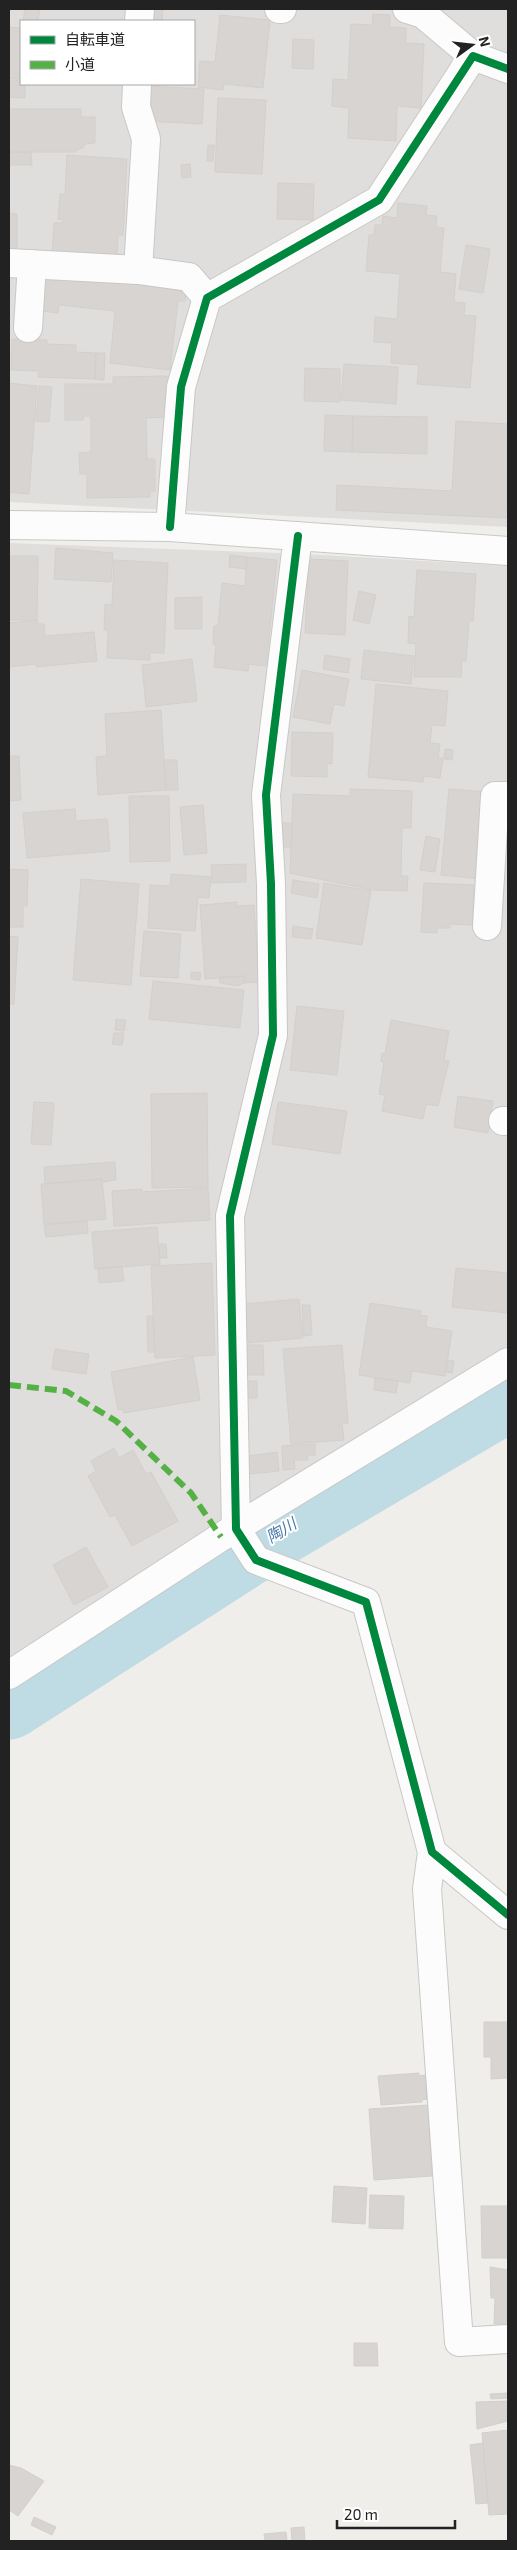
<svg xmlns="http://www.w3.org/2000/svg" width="517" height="2550" font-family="'Exo 2','Noto Sans JP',sans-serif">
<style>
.residential{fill:#dfdedc;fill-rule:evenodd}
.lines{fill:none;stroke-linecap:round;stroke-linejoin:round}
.river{stroke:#bfdbe3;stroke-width:71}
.building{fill:#d7d4d2;stroke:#d3d0cc}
.minor-casing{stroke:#c9c8c7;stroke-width:30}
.minor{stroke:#fdfcfc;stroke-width:28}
.quiet{stroke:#55b145;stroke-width:6;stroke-dasharray:12 6;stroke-linecap:butt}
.cycleway-casing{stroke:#fff;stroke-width:11}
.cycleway{stroke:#00873e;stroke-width:8}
.labels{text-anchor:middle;stroke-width:4;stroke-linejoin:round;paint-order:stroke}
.water-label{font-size:16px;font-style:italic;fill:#4a7aab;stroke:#fff}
</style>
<rect width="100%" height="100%" fill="#f0eeeb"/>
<path class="residential" d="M9 9H508V527L9 502ZM21 21H194V84H21Z
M9 543 306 554 508 566V1345L9 1660Z"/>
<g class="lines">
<path class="river" d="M9 1704 275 1533 508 1396"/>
</g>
<path class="building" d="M25 9H40L38 21H23Z
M149 9H163L162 21H148Z
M373 14 390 15V27L406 28V43L424 44 421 108 397 106 396 141 348 138 349 108 332 106 333 79 348 80 351 24 372 25Z
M220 15 270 20 263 88 224 84 223 90 198 87 200 61 215 62Z
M9 27 21 28V79L9 78Z
M293 39 314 40 313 69 292 68Z
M9 80H21V84H25V98L9 97Z
M146 86 204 89 202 124 144 121Z
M218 98 266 100 262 174 215 172Z
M9 109H81V117H95V143L84 144V147L74 152H9Z
M208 145H214L213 161H207Z
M9 152H31L32 165H9Z
M67 155 127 159 123 235H118L117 258 52 254 54 223H63V220L58 219 60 194H65Z
M190 164 191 177 182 178 181 165Z
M278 183 314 184 313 220 277 219Z
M398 203 427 206 426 215 437 216 436 227 444 228 440 272 456 274 454 302 465 303 464 315 476 316 470 388 417 384 419 365 391 363 392 343 374 342 375 317 397 319 400 274 366 271 369 235H374L375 225H382L383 216 397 218Z
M9 213 17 214V250H9Z
M466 245 490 249 483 293 459 289Z
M59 274 181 287 180 291 186 292 185 301H178L170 370 110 363 115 311 59 305 58 313 34 310 38 276Z
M12 339 47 340V344L76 345V352L96 353 95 379 38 377 39 371 11 370Z
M96 353H105L104 380 95 379Z
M344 364 398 367 396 404 341 400Z
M305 368 340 369V402L304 401Z
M167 376V417L146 418 147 459H155V491H150V497L87 498V474H80L79 453 91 452V416H84L83 420H65V384H113V377Z
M9 383 37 386 29 494 9 492Z
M39 386 52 387 49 422 36 421Z
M325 415 353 416 352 452 324 451Z
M353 416 427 417V454L352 452Z
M456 421 508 424 506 518 336 510 337 485 452 491Z
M56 548 113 553 111 582 54 579Z
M230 555 247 557 246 569 229 567Z
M9 556H38L37 620H9Z
M247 557 277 560 266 666 249 664 248 671 214 667 216 645 213 644 214 626H218L222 583 245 586Z
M309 559 348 561 345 635 305 633Z
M114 560 168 563 164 653H150V660L107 658 108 630H104L105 604 112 605Z
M417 570 476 574 473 621H469L466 661H462L461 677H414L416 644 408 643 409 616 414 617Z
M359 591 376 595 369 624 353 620Z
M202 597V629H175V598Z
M37 620 38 624H44L45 636 94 632 97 661 36 667V664L9 667V623Z
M364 650 414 656 411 684 361 679Z
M325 655 350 659 348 673 323 669Z
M192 659 197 701 146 707 142 665Z
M302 670 349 679 344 706 334 704 330 724 293 717Z
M376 684 448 691 445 726 432 725 430 743 440 744 438 758H443L440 778 424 776 423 782 368 777Z
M161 710 166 790 98 795 96 757 107 756 105 714Z
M292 732 333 733 332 764 327 763V777L291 776Z
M445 749 453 750 452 760 444 759Z
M9 756H19L21 800 9 801Z
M164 760H177L178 790H166Z
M350 789 412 791 411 828H402L401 876H408L407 891 373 890 290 873 293 794 350 796Z
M449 789 487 792 480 879 441 875Z
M129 796H169L170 861 130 862Z
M203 805 207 853 184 855 180 807Z
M75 809 76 821 107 819 110 851 27 858 23 813Z
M282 823H292V847H283Z
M426 836 440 839 435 872 420 870Z
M246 864V882L212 883 211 865Z
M9 869 28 870 27 906H23V927H9Z
M171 874 211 877 209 898 198 897 195 931 148 928 150 885 170 886Z
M81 879 139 884 131 985 73 980Z
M293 880 319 884 317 898 291 893Z
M324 883 371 891 362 945 316 938Z
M424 883 474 885 472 925 450 924V928H437V933L421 932Z
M237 902V906L254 905 259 982 244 983 245 976 205 979 200 905Z
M293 926 313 929 311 939 292 937Z
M144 931 181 934 178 978 140 976Z
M9 936 18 937 14 1004H9Z
M191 972 201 973 200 980 191 979Z
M245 976 244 983 237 986 220 983 219 977Z
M153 981 244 990 240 1028 149 1019Z
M297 1006 344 1011 337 1075 290 1070Z
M116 1019 126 1020 124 1031 115 1030Z
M391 1020 449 1031 444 1060 449 1061 438 1106 426 1104 423 1119 382 1111 385 1095 379 1094 384 1063 381 1061 382 1053 385 1054Z
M114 1033H124L122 1045 112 1044Z
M207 1093 208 1187 152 1188 151 1094Z
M458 1096 493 1101 488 1133 454 1127Z
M34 1102 54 1103 51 1145 31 1144Z
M278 1102 347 1111 340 1154 272 1144Z
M115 1162 116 1180 102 1182V1179L45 1184 44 1167Z
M102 1179 106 1219 44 1224 41 1184Z
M208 1188 210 1220 114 1226 112 1191 142 1189V1192Z
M87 1221 88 1233 46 1237 44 1225Z
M157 1227 160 1264 95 1269 92 1232Z
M158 1244H166L167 1258H160Z
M212 1263 215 1355 155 1358 151 1266Z
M122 1266 124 1281 99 1283 98 1268Z
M456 1268 508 1273V1313L452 1307Z
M299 1299 303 1338 248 1343 244 1304Z
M370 1303 421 1311 420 1315 427 1316 426 1327 452 1331 445 1376 412 1371 410 1383 359 1375Z
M302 1305H310L312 1335 304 1336Z
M147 1316H153L155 1352H148Z
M246 1345H263L264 1375H247Z
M342 1345 348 1423H342L344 1440 291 1444 283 1349Z
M55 1349 89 1354 86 1374 52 1369Z
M193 1357 200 1400 124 1413 123 1409 118 1410 111 1372Z
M447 1360 454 1361 452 1373 446 1372Z
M375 1378 398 1381 396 1393 374 1390Z
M246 1381H257V1398H246Z
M315 1444V1455H307L308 1460H294L295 1469 283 1470 282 1446Z
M114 1448 119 1458 133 1450 146 1474 151 1472 178 1521 132 1546 115 1515 110 1517 88 1476 96 1471 91 1461Z
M277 1452 279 1471 250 1474 248 1456Z
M86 1547 108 1587 74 1605 53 1565Z
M484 2022H508V2078L491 2079V2057H484Z
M419 2073V2076L425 2075 427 2099 422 2100V2102L381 2105 378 2076Z
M428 2105 432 2176 374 2180 369 2109Z
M334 2186 367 2188 365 2224 332 2222Z
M370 2195 404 2196 403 2229 369 2228Z
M481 2206H508V2262V2258H482Z
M490 2267 508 2270V2324H494L495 2298H491Z
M354 2343H377L378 2366H354Z
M508 2393V2398L491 2399 490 2394Z
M508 2401V2421L477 2429 476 2402Z
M508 2430V2514L489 2515 482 2433Z
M483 2443 488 2503 476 2504 470 2445Z
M9 2465 21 2468 44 2481 18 2516 9 2510Z
M34 2517 56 2527 52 2535 31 2525Z
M304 2527 305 2541H292L291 2528Z
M286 2532 287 2541H265L264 2534Z"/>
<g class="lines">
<defs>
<path id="minor" d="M279 9H282
M407 9 423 14 473 56
M139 21 140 9
M137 84 136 107 146 139 138 270
M9 263 138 270 189 277 207 298
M28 328 32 264
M9 525 170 527 508 551
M170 527 181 387 207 298 379 200 473 56 508 69
M298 536 266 795 271 884 273 1035 230 1216 236 1529 256 1560 366 1602 432 1852 508 1915
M487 926 495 796H508
M503 1121H508
M9 1675 221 1537 508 1362
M432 1852 427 1889 459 2342 508 2339"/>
</defs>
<use href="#minor" class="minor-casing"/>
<use href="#minor" class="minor"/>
<path class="quiet" d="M9 1385 66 1391 116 1421 191 1493 221 1537"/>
<defs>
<path id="cycleway" d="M170 527 181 387 207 298 379 200 473 56 508 69
M298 536 266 795 271 884 273 1035 230 1216 236 1529 256 1560 366 1602 432 1852 508 1915"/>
</defs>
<use href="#cycleway" class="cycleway-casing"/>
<use href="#cycleway" class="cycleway"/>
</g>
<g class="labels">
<g class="water-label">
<text transform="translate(281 1530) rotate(-31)" y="6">陶川</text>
</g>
</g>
<rect width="517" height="2550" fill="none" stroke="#222222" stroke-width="20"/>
<rect x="20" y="20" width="175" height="65" fill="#ffffff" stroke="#a7a7a7"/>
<rect x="30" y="36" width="25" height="8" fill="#00873e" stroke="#a7a7a7"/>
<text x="65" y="45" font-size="15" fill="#222222">自転車道</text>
<rect x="30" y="61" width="25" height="8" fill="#55b145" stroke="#a7a7a7"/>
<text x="65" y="70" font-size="15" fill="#222222">小道</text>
<g transform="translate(472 45) rotate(75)" stroke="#ffffff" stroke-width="4" paint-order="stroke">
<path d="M0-4L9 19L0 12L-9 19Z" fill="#222222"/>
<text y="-8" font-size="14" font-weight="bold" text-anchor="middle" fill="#222222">N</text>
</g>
<path d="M337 2520v8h118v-8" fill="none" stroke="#222222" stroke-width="2.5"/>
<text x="344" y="2520" font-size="15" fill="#222222" stroke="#ffffff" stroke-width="4" paint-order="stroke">20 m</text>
</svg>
